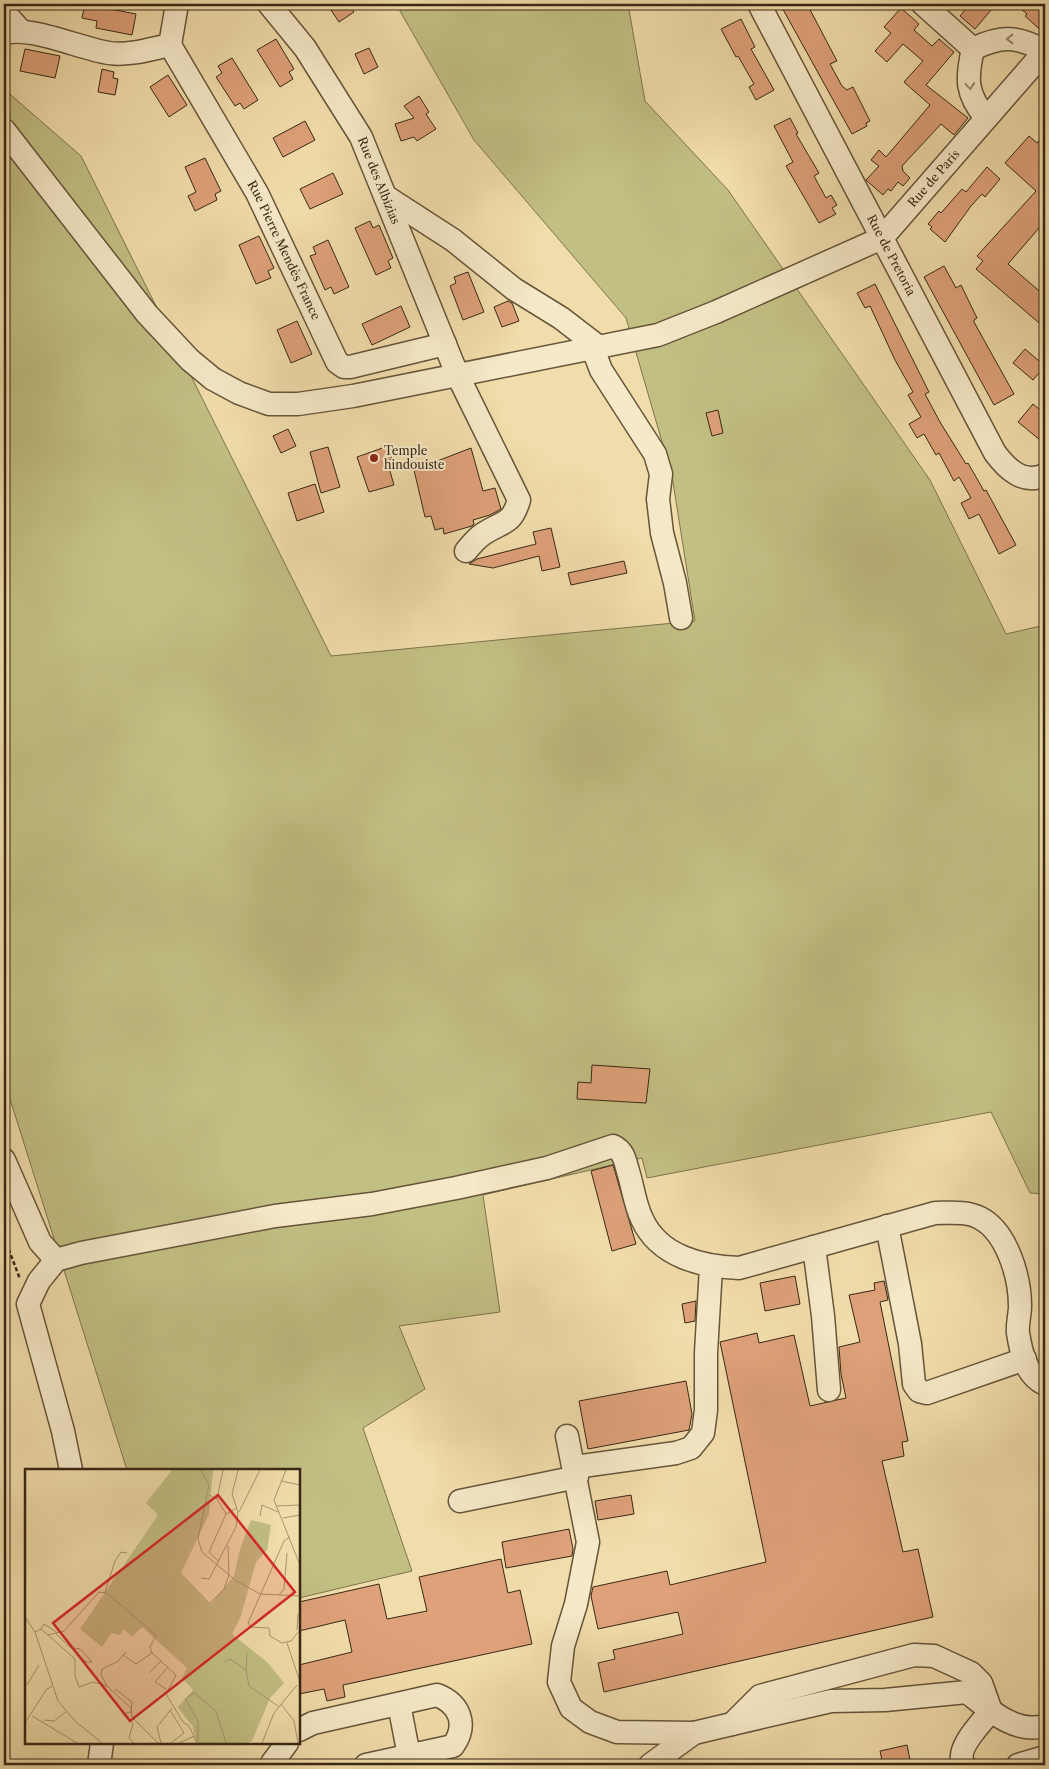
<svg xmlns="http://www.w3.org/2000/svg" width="1049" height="1769" font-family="'Libre Caslon Text',serif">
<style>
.green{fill:#c2bf83;stroke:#7d744c}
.building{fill:#dea179;stroke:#382814}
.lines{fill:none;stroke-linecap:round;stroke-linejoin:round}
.minor-casing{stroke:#66553a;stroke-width:25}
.path{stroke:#382814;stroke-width:2.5;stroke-dasharray:4 2.5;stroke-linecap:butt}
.minor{stroke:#f6e9c8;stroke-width:22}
.oneway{stroke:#97886e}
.poi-dot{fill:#8f2418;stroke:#f6e9c8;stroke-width:2}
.labels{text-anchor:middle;stroke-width:4;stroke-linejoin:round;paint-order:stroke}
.street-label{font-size:12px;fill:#382814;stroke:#f6e9c8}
.poi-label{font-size:12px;fill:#382814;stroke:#f6e9c8;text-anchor:start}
.inset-road{fill:none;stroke:#a7956f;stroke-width:1}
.view{fill:#d62828;fill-opacity:0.15;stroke:#d62828;stroke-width:2.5}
.inset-edge{fill:none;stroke:#382814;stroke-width:2.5}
</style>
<rect width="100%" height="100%" fill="#f1ddab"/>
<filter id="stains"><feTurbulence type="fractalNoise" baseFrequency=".004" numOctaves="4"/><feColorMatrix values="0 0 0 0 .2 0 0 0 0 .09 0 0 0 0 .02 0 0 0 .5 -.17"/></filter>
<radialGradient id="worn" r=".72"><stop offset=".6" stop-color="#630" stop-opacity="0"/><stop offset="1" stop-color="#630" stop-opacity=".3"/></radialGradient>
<path class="green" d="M396 4H628L645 101 728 190 930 480 1006 634 1045 625V1194L1030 1193 991 1112 647 1178 642 1158 483 1195 500 1312 399 1326 425 1389 363 1428 412 1571 299 1598V1470H127L4 1080V89L81 156 331 656 695 621 672 476 626 318 474 140Z"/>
<path class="building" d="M85 4 136 14 132 35 96 28 97 21 82 18Z
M327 4H349L354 12 339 22Z
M780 4H807L837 61 830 64 842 86 847 90 853 87 870 121 866 123 867 126 852 134Z
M970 4H996L975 29 960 16Z
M1015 4H1045V34L1025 16 1027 14Z
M901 8 919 24 914 30 932 46 939 39 954 52 926 85 968 118 954 135 941 124 902 166 903 171 910 178 903 186 898 182 891 191 888 189 883 195 866 180 879 166 871 160 879 150 886 157 930 105 904 82 923 61 903 44 887 62 875 51 891 33 884 27Z
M741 19 755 47 751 49 774 90 756 100 749 87 754 84 738 56 736 57 721 29Z
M276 39 294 69 289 72 293 79 280 87 257 50Z
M369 48 378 67 364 74 355 54Z
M25 49 60 56 55 78 20 71Z
M232 58 258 100 244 109 240 103 235 106 216 77 222 73 218 66Z
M102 69 114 72 113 78 118 79 115 95 98 92Z
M168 75 187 105 169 117 150 87Z
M419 96 429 112 426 114 436 129 417 141 414 137 401 141 395 124 414 118 404 106Z
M790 118 798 133 796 134 819 173 814 176 826 198 831 195 837 205 832 208 836 214 819 223 786 166 793 162 774 126Z
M305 121 315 140 283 157 273 138Z
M1045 134V221L1008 264 1045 296V328L976 269 983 261 977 256 1036 191 1005 163 1029 136 1037 143Z
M205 158 221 191 215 194 217 200 195 211 188 196 196 192 185 167Z
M987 167 1000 179 985 197 982 194 971 206 945 242 930 229 932 227 928 224 939 211 941 213 962 189 966 192Z
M333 173 343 194 310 209 300 189Z
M370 221 373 228 379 225 393 258 388 261 391 268 376 275 355 228Z
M259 236 274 268 268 271 271 278 256 284 239 245Z
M328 240 349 287 334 294 331 287 325 290 310 256 316 254 313 247Z
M944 266 956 288 961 285 977 318 974 320V322L1014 394 994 405 924 277Z
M468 272 484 312 463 320 450 286 456 283 454 277Z
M875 284 929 392 925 394 940 422 966 464 968 463 984 491 986 490 1016 545 999 554 979 514 969 519 961 503 971 498 959 477 954 481 939 453 936 455 924 434 917 438 909 424 921 417 908 395 913 392 895 360 870 306 865 308 857 293Z
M508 301 512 303 519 321 502 327 494 307Z
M401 306 410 327 372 345 362 324Z
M297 321 312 354 291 363 277 330Z
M1025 349 1045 366 1033 380 1013 363Z
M1033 404 1045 414V444L1018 422Z
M718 410 723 433 712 436 706 413Z
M288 429 296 446 281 453 273 436Z
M388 446 392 459 387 461 394 485 369 492 357 457Z
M328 447 340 487 321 493 310 452Z
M471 448 483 491 495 488 501 509 490 515 473 520 474 524 472 526 444 534 443 528 435 530 431 516 425 517 414 470Z
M315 484 324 512 297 521 288 493Z
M551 528 560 567 542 571 539 556 493 568 469 564 477 559 536 544 533 532Z
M624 561 627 573 571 585 568 573Z
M592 1065 650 1069 646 1103 577 1099 578 1082 591 1083Z
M613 1165 636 1244 612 1251 591 1171Z
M795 1276 800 1304 765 1311 760 1283Z
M884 1281 888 1300 880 1302 908 1441 902 1442 904 1456 882 1461 903 1552 918 1549 933 1617 604 1692 598 1663 615 1659 613 1650 683 1634 678 1612 598 1629 591 1596 593 1587 667 1571 670 1585 766 1562 720 1342 757 1333 759 1343 794 1335 810 1406 846 1398 841 1374 839 1347 860 1342 849 1295 875 1290 874 1283Z
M696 1301 695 1321 685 1323 682 1304Z
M686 1381 692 1414 689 1430 588 1449 579 1401Z
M631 1495 634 1514 598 1520 595 1501Z
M569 1529 573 1549 572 1556 506 1568 502 1542Z
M501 1559 508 1593 520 1590 532 1644 343 1685 345 1697 327 1701 324 1689 299 1694V1665L352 1652 345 1620 299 1631V1602L379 1584 387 1619 427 1611 419 1577Z
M907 1745 911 1765H883L880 1751Z"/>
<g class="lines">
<defs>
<g id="minor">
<path id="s1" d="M269 4 305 48 361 137 457 374 519 500C511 526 504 520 483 534 477 538 471 545 466 551"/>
<path id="s2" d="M759 4 995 453C1007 469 1023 485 1045 475"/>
<path d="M923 4 973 49"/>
<path d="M4 12 20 30"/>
<path d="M4 34C27 24 81 49 109 53 129 56 150 49 170 45L177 4"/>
<path id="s3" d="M170 45 257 193 337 362 344 367H350L445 344"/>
<path d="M986 118C966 94 966 79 973 49 1002 35 1017 36 1045 51"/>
<path id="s4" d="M4 130 147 314 190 360 213 379 239 393 269 404H298L353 396 658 335 716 312 882 238 1045 51"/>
<path d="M385 196 453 240 514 289 561 318 600 348"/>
<path d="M593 349 601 370 655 454 661 474 658 499 662 533 675 583 681 618"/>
<path d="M4 1160 40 1242 56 1260"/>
<path d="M887 1226 910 1344 914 1384 919 1391 927 1393 1025 1359"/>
<path d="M814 1247 823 1316 829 1390"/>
<path d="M567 1436 588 1542 576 1604 563 1646 559 1682 571 1708 590 1722 617 1732 694 1733"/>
<path d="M575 1467 676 1453 691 1448 703 1433 706 1410V1353L711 1267"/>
<path d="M71 1470 63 1431 28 1304 39 1281 56 1260 81 1253 275 1216 372 1204 456 1188 547 1168 613 1146C624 1151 625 1161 628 1171 633 1187 635 1205 642 1219 659 1257 703 1267 739 1268L935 1213C950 1213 967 1211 980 1218 1007 1232 1020 1277 1020 1306 1020 1315 1017 1324 1018 1333 1021 1352 1026 1376 1045 1384"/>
<path d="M460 1501 577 1477"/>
<path d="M399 1704 409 1756"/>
<path d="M732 1724 760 1696 914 1655 934 1656 971 1673 981 1683 991 1711C981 1723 954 1750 964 1765"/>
<path d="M299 1730 313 1723 437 1695C460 1704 468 1725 453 1746L366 1765"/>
<path d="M272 1763 287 1743"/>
<path d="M99 1765 102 1743"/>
<path d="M650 1765 694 1733 732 1724 831 1701 885 1700 967 1692C990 1710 1014 1734 1045 1726"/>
<path d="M1018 1765 1045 1757"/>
</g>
</defs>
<use href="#minor" class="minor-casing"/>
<path class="path" d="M4 1237 20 1279"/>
<use href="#minor" class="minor"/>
</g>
<defs><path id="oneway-chevron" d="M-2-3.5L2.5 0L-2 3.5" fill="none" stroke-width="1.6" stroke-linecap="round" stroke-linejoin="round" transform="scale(1.25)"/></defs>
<g class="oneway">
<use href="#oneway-chevron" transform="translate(1010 39) rotate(180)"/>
<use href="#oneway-chevron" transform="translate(970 86) rotate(85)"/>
</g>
<circle class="poi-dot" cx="374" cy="458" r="5"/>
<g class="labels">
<g class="street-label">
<text dy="4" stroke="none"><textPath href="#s4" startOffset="1106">Rue de Paris</textPath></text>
<text dy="4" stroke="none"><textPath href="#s1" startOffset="209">Rue des Albizias</textPath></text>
<text dy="4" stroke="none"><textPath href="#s3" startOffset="235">Rue Pierre Mendès France</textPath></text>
<text dy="4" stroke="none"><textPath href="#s2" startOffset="284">Rue de Pretoria</textPath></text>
</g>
<g class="poi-label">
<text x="384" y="455">Temple<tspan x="384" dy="14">hindouiste</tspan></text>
</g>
</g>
<g transform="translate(25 1469)">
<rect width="275" height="275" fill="#f1ddab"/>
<path d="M147 1H188L184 45 156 104 186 135 209 107 215 80 226 51 246 56 242 81 231 93 216 147 207 165 243 194 259 214 245 229 227 272 222 274H171L168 258 153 238 168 221 157 209 162 199 117 158 107 168 99 160 95 166 86 164 77 178 55 160 133 46 121 34Z" fill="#c2bf83"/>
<path class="inset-road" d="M176 1 184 16 173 70 177 83 210 111 235 125 275 127M261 1 249 31 275 96M256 12 275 16M184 26 192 30 201 45 212 39M192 30 198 1M251 37 275 36M214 43 235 1M235 47 237 36 253 43M258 49 275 46M265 68 259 72 223 154 226 158 244 159 245 167 257 174 266 172 275 161M203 77 204 107M193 92 184 83 201 45M176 109 184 110 211 58 213 43 207 25 213 1M80 123 90 92 96 83 102 84M254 126 259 120 262 84M185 134 199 120 204 106M0 148 10 163 33 232 50 252 77 274M16 160 19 155 33 164M272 161 273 145M10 163 16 160 50 190V207L54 218 68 213 82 217 106 239 107 248 133 274M30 164 61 193H67L55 180 49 179M23 166 39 162 74 123 82 124 131 166 125 178 127 184 151 206 141 225 158 253 164 257 172 274M262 174 274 210M98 186 111 195 127 184M199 193 205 190 221 201 224 217 253 237M221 201 222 184M124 204 136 192M2 216 14 196M82 217 76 206 77 200 92 193 101 183M90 220 107 233 106 243 98 245 108 254 104 269 109 274M141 220 130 213 143 198M256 235 269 252 273 274M145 241 159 264 146 274M7 247 52 274M19 251 29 252 41 243M0 254 21 221 27 217M173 272V252L160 230 169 224 191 242 201 274M136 274 132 258 147 239M154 274 169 267M237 274 249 244 272 216"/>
<path class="view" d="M193 26 270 123 105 252 28 154Z"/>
<rect width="275" height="275" class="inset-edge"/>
</g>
<rect width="1049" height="1769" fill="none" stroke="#f1ddab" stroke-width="20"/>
<rect x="5" y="5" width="1039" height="1759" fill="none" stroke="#382814" stroke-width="2.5"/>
<rect x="10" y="10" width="1029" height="1749" fill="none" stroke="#382814"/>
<rect width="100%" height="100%" filter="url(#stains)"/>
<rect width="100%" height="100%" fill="url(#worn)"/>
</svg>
